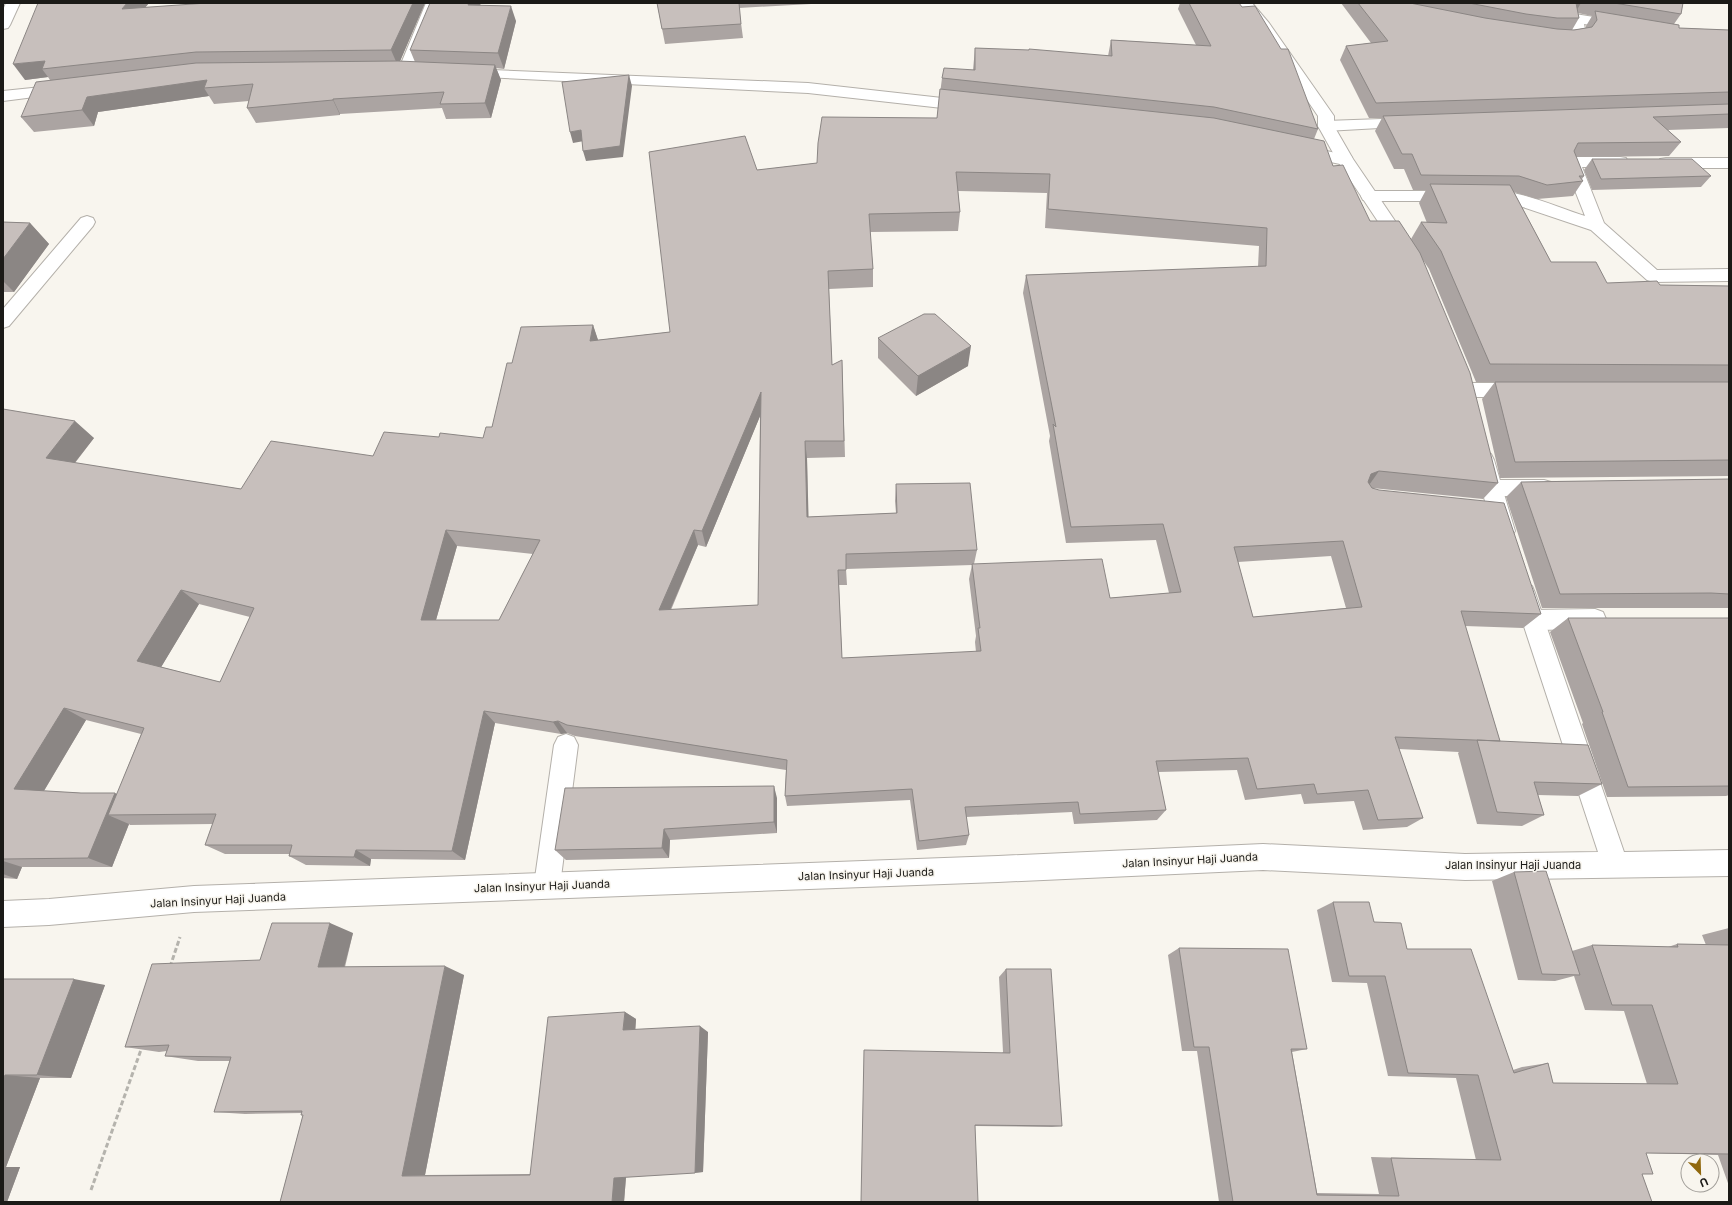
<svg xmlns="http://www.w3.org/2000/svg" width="1732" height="1205" font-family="Inter,sans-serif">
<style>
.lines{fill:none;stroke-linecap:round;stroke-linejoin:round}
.street-casing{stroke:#b4b0aa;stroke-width:2}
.secondary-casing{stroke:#b4b0aa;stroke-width:2}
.path{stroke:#b5b3ad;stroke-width:3;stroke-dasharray:5 2.5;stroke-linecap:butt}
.street{fill:#fff;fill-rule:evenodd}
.secondary{fill:#fff;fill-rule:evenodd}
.wall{fill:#aba4a2;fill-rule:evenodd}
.shaded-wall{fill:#8b8684}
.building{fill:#c7bfbc;stroke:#8b8684;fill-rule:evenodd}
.labels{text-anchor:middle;stroke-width:3;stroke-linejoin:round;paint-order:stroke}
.street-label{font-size:11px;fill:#1b1a17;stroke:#f8f5ee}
</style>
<rect width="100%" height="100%" fill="#f8f5ee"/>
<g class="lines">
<defs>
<path id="street" d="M6 3H20L10 25 8 28 3 29V10Z
M426 3H440L412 71 410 74 405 75 400 74 398 71Z
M1575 14 1619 21 1624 22 1626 25 1624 28 1619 29 1584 24 1586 34 1582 40 1556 42 1551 41 1549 38 1551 35 1572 33 1568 18 1570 15Z
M468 69 808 83 969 101 974 103 977 106 974 109 969 111 808 93 463 76 461 73 463 70Z
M61 85 66 87 69 90 66 93 3 101V91Z
M1409 118 1415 120 1417 123 1415 126 1326 131 1320 129 1318 126 1320 123 1326 121Z
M1302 146 1351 156 1353 160 1351 164 1345 165 1296 155 1294 151 1296 147Z
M1577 157H1620L1626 158 1628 162 1626 166 1620 167H1582L1604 223 1657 270 1729 269V281L1653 282 1647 280 1591 230 1508 202 1484 200 1482 196 1484 192C1509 185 1559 208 1585 216L1565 165 1571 158Z
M1666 158H1729V168H1666L1660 167 1658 163 1660 159Z
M1369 191H1453L1459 192 1461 196 1459 200 1453 201H1369L1363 200 1361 196 1363 192Z
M87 216 93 218 95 222 93 226 9 326 3 328V309L81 218Z
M1468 383H1519L1526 385 1529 390 1526 395 1519 397H1468L1461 395 1458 390 1461 385Z
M1491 480H1544L1551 482 1554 488 1551 494 1544 496H1491L1484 494 1481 488 1484 482Z
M1595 609 1603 612 1606 619 1603 626 1595 629 1533 630 1525 627 1522 620 1525 613 1533 610Z
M566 734 574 737 578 745 560 885 556 894 547 898 538 894 534 885 554 745 558 737Z"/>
<path id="secondary" d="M1237 3H1252L1269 23 1334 116V126L1353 159 1412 246 1409 250 1403 252 1397 250 1337 160 1318 126V116L1259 29Z
M1484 452 1491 454 1494 460 1515 531 1511 537 1504 540 1497 537 1493 531 1474 460 1477 454Z
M1524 584 1532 586 1535 593 1624 852 1729 850V876L1465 880 1263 870 998 882 194 912 49 925 3 927V901L49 899 194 886 998 856 1263 844 1465 854 1598 852 1513 593 1516 586Z"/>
</defs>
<use href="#street" class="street-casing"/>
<use href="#secondary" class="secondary-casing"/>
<path class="path" d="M170 967 180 937
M91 1190 142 1047"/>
<use href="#street" class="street"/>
<use href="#secondary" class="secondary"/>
</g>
<path class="wall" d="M38 3H149L145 7 425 3 400 61 415 62 410 50 480 5 516 21 504 69 496 68 501 80 491 118 446 119 442 108 340 114V115L256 123 247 108 249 101 214 104 209 96 98 112 94 126 34 132 21 117 50 80 48 77 25 80Z
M657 3H829L739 8 743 38 665 44Z
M1180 3H1189L1318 129 1314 139 1333 166 1370 221 1411 239 1421 222 1427 223 1419 203 1426 190H1413L1404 169H1394L1375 131 1382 118H1369L1340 60 1346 46 1371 43 1341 3H1683L1681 14 1674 24 1679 28 1729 30V128L1668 130 1681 142 1669 156 1576 157 1584 176 1582 179 1583 181 1573 196 1537 199 1514 192 1551 262 1607 283 1660 285 1729 286V476L1500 478 1482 399 1495 382H1476L1429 269 1423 260 1498 483 1483 499 1372 488 1541 614 1523 628 1465 626 1500 741 1602 784 1578 796 1538 795 1544 815 1522 826 1477 824 1458 753 1459 752 1399 749 1423 818 1407 827 1363 830 1354 801 1304 804 1301 794 1245 800 1237 770 1158 772 1166 810 1157 820 1074 824 1072 812 966 817 969 835 966 845 917 850 910 800 787 806 785 796 786 770 575 736 567 733 561 734 495 723 465 860 371 859 370 866 306 865 289 856 290 854H225L205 845 213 824 130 825 129 824 112 867H22L17 879 3 878V409L94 438 75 463 241 489 373 456 439 437 483 438 492 427 512 363 593 325 598 340 670 332 757 170 817 163 937 118 942 78 973 70 975 48 1108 56 1111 40 1196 45 1178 9ZM1578 13 1592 16 1586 26V28L1572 30 1579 18ZM958 191 1047 193 1045 228 1259 246 1258 267 1026 275 1023 293 1050 436 1049 441 1066 543 1156 540 1169 593 1110 598 974 564 977 550 896 484 895 501 896 513 808 517 807 458 845 457 842 360 832 365 829 289 873 287V269L870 232 958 231 960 212ZM760 416 758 605 671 610 698 545 706 547ZM457 546 533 554 499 620H436ZM1331 556 1346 608 1253 617 1238 562ZM972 565 969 579 976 636 975 642 976 652 842 658 839 585H847L846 569ZM199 604 250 617 220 682 161 667ZM86 720 141 734 117 794 81 793 44 791Z
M1592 159 1711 176 1701 187 1592 190 1584 170Z
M3 222 30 223 49 244 14 292H3Z
M878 338 968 366 916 396 878 358Z
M1729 479V608H1542L1506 497 1521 482Z
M1568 618H1729V795L1726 796 1607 797 1582 724 1583 723 1550 632Z
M777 798V833L670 840 669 858 566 860 555 850Z
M1514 872 1572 951 1592 945 1668 947 1677 944 1706 945 1702 935 1729 928V1186L1718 1155 1646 1153 1642 1174 1652 1202H1219L1197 1051H1182L1168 955 1179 948 1307 1049 1292 1052 1317 1193 1379 1194 1371 1157 1476 1160 1456 1078 1388 1076 1367 983 1332 982 1317 910 1333 902 1374 922 1407 949 1513 1070 1522 1067 1548 1063 1553 1083 1647 1084 1624 1011 1585 1010 1574 976 1555 981 1518 980 1492 881Z
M353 933 345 967 464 975 425 1175 530 1174 625 1012 636 1019 635 1030 708 1032 703 1172 626 1177 624 1202H280L303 1115 302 1113 245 1114 214 1112 230 1061H198L165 1056 167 1051 159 1052 125 1047 260 960Z
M1006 969 1062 1126 1052 1127 975 1126 861 1202 1003 1052 999 977Z
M3 979 105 985 71 1078H40L6 1167H20L7 1202H3Z"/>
<path class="shaded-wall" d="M127 3H149L132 24 122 9Z
M413 3H425L398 66 391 50Z
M469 3H481L474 21 468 5Z
M1576 3H1581L1575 13Z
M511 6 516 21 504 69 498 53Z
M45 61 42 69 48 77 25 80 13 64Z
M495 65 501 80 491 118 485 103Z
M629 75 632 86 623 157 586 161 583 151Z
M207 80 204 88 209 96 98 112 94 126 82 110 87 97Z
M333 99 340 114V115L333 100Z
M581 130 584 141 573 143 570 132Z
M30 223 49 244 14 292 3 281V259Z
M593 325 599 343 590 341Z
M971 346 968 366 916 396 918 376Z
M761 392 763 409 706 547 702 531Z
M75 421 94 438 65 475 46 458Z
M805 441 807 458 809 533 807 517Z
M1379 471 1367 488 1359 490 1371 474Z
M446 530 457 546 432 634 421 620Z
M694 530 698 545 664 624 659 610Z
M181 590 199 604 157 674 137 661Z
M64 708 86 720 39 799 14 789Z
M484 711 495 723 465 860 452 851Z
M558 721 567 733 561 734 553 722Z
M774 786 777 798V833L774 822Z
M115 793 137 803 108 815 129 824 112 867 88 858Z
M664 829 670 840 669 858 662 848Z
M356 850 371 859 370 866 354 857Z
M3 861 22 867 17 879 3 874Z
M330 923 353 933 342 975 318 967Z
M445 966 464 975 425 1175 402 1176Z
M74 979 105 985 71 1078 37 1075Z
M625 1012 636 1019 635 1036 623 1030Z
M700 1026 708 1032 703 1172 695 1173Z
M5 1075 40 1078 6 1167H3V1080Z
M3 1167H20L7 1202H3Z
M626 1177 624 1202H612L614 1178Z"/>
<path class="building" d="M38 3H127L122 9 207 3H413L391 50 196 52 42 69 45 61 13 64Z
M430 3H469L468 5 511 6 498 53 410 50Z
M657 3H739L741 24 662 29Z
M1189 3H1239L1242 7 1255 6 1281 49H1288L1318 129 1214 107 942 78 944 68 975 70V48L1029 50V49L1112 56 1111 40 1211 46Z
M1358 3H1410L1485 18 1557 29 1574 30 1592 27 1597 20 1595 11 1679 25V28L1729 30V92L1376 103 1346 46 1388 41Z
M1469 3H1576L1579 18H1557L1526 14Z
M1614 3H1683L1681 14Z
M398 61 495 65 485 103 440 104 444 92 333 99V100L247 108 253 84 204 88 207 80 87 97 82 110 21 117 36 82 196 63Z
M629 75 620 146 583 151 581 130 570 132 562 82Z
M940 89 1214 118 1324 141 1333 166 1343 165 1370 221H1399L1420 253 1470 373 1498 483 1379 471 1371 474 1368 482 1372 488 1379 490 1504 503 1541 614 1461 611 1500 741 1395 737 1423 818 1378 820 1368 790 1317 794 1314 784 1257 789 1248 758 1156 761 1166 810 1080 814 1078 802 965 807 969 835 919 841 912 789 785 796 787 760 567 725 558 721 553 722 484 711 452 851 356 850 354 857 289 856 292 845H205L216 814 108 815 144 728 64 708 14 789 81 793H115L88 858 3 859V409L75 421 46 458 241 489 271 441 373 456 384 432 439 437 440 433 483 438 486 427H492L507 363H512L521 327 593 325 590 341 670 332 649 152 745 136 757 170 817 163 818 143 822 117 937 118ZM956 172 1050 174 1048 209 1267 228 1266 266 1026 275 1056 427 1053 424 1071 527 1163 524 1181 592 1110 598 1102 559 972 564 980 628H978L981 651 842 658 838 570H846V554L977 550 970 483 896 484 897 513 807 517 805 441H844L842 360 832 365 828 271 873 269 869 214 960 212ZM761 392 758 605 659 610 694 530 702 531ZM446 530 540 540 499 620H421ZM1343 541 1362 607 1253 617 1234 547ZM181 590 254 608 220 682 137 661Z
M1729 104V114L1653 117 1681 142 1578 143 1574 151 1584 176H1579L1583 181 1547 185 1519 176 1421 175 1412 154H1402L1383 116Z
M1592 159H1692L1711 176 1601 179Z
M1430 184 1510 185 1551 262H1596L1607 283 1657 281 1660 285 1729 286V365L1490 364 1441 251 1421 222 1447 223Z
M3 222 30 223 3 259Z
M924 314H935L971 346 918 376 878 338Z
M1495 382H1729V460L1515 462Z
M1729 479V594L1711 593 1560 594 1521 482Z
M1568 618H1729V786L1628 787 1602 712H1603Z
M1477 740 1588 745 1602 784 1534 782 1544 815 1497 812Z
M774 786V822L664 829 662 848 555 850 565 788Z
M1546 871 1580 975 1542 974 1514 872Z
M1333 902H1369L1374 922 1401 923 1407 949H1471L1514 1073 1548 1063 1553 1083 1678 1084 1652 1005H1612L1592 945 1678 947 1677 944 1729 945V1154L1646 1153 1653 1174H1642L1652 1202H1233L1209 1047H1194L1179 948 1288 949 1307 1049H1291L1317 1195 1399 1196 1391 1158 1501 1160 1478 1075 1408 1073 1385 976H1349Z
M272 923H330L318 967 445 966 402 1176 530 1175 548 1017 625 1012 623 1030 700 1026 695 1173 614 1178 612 1202H280L303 1115H301L302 1111 214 1112 231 1057 165 1056 169 1045 125 1047 152 964 260 960Z
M1006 969H1051L1062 1126 975 1125 978 1202H861L864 1050 1010 1053Z
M3 979H74L37 1075H5L3 1080Z"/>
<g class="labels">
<g class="street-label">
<text transform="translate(1190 860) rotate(-3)" y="4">Jalan Insinyur Haji Juanda</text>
<text x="1513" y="869">Jalan Insinyur Haji Juanda</text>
<text transform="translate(866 874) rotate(-2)" y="4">Jalan Insinyur Haji Juanda</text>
<text transform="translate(542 886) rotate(-2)" y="4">Jalan Insinyur Haji Juanda</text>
<text transform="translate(218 900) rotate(-3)" y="4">Jalan Insinyur Haji Juanda</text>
</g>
</g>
<rect width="1732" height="1205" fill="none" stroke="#1b1a17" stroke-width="8"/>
<g transform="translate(1700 1173) rotate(157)"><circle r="19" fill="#f8f5ee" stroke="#a09d98"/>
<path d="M0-3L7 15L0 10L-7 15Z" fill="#90680e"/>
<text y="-6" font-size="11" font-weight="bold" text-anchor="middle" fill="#1b1a17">U</text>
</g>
</svg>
